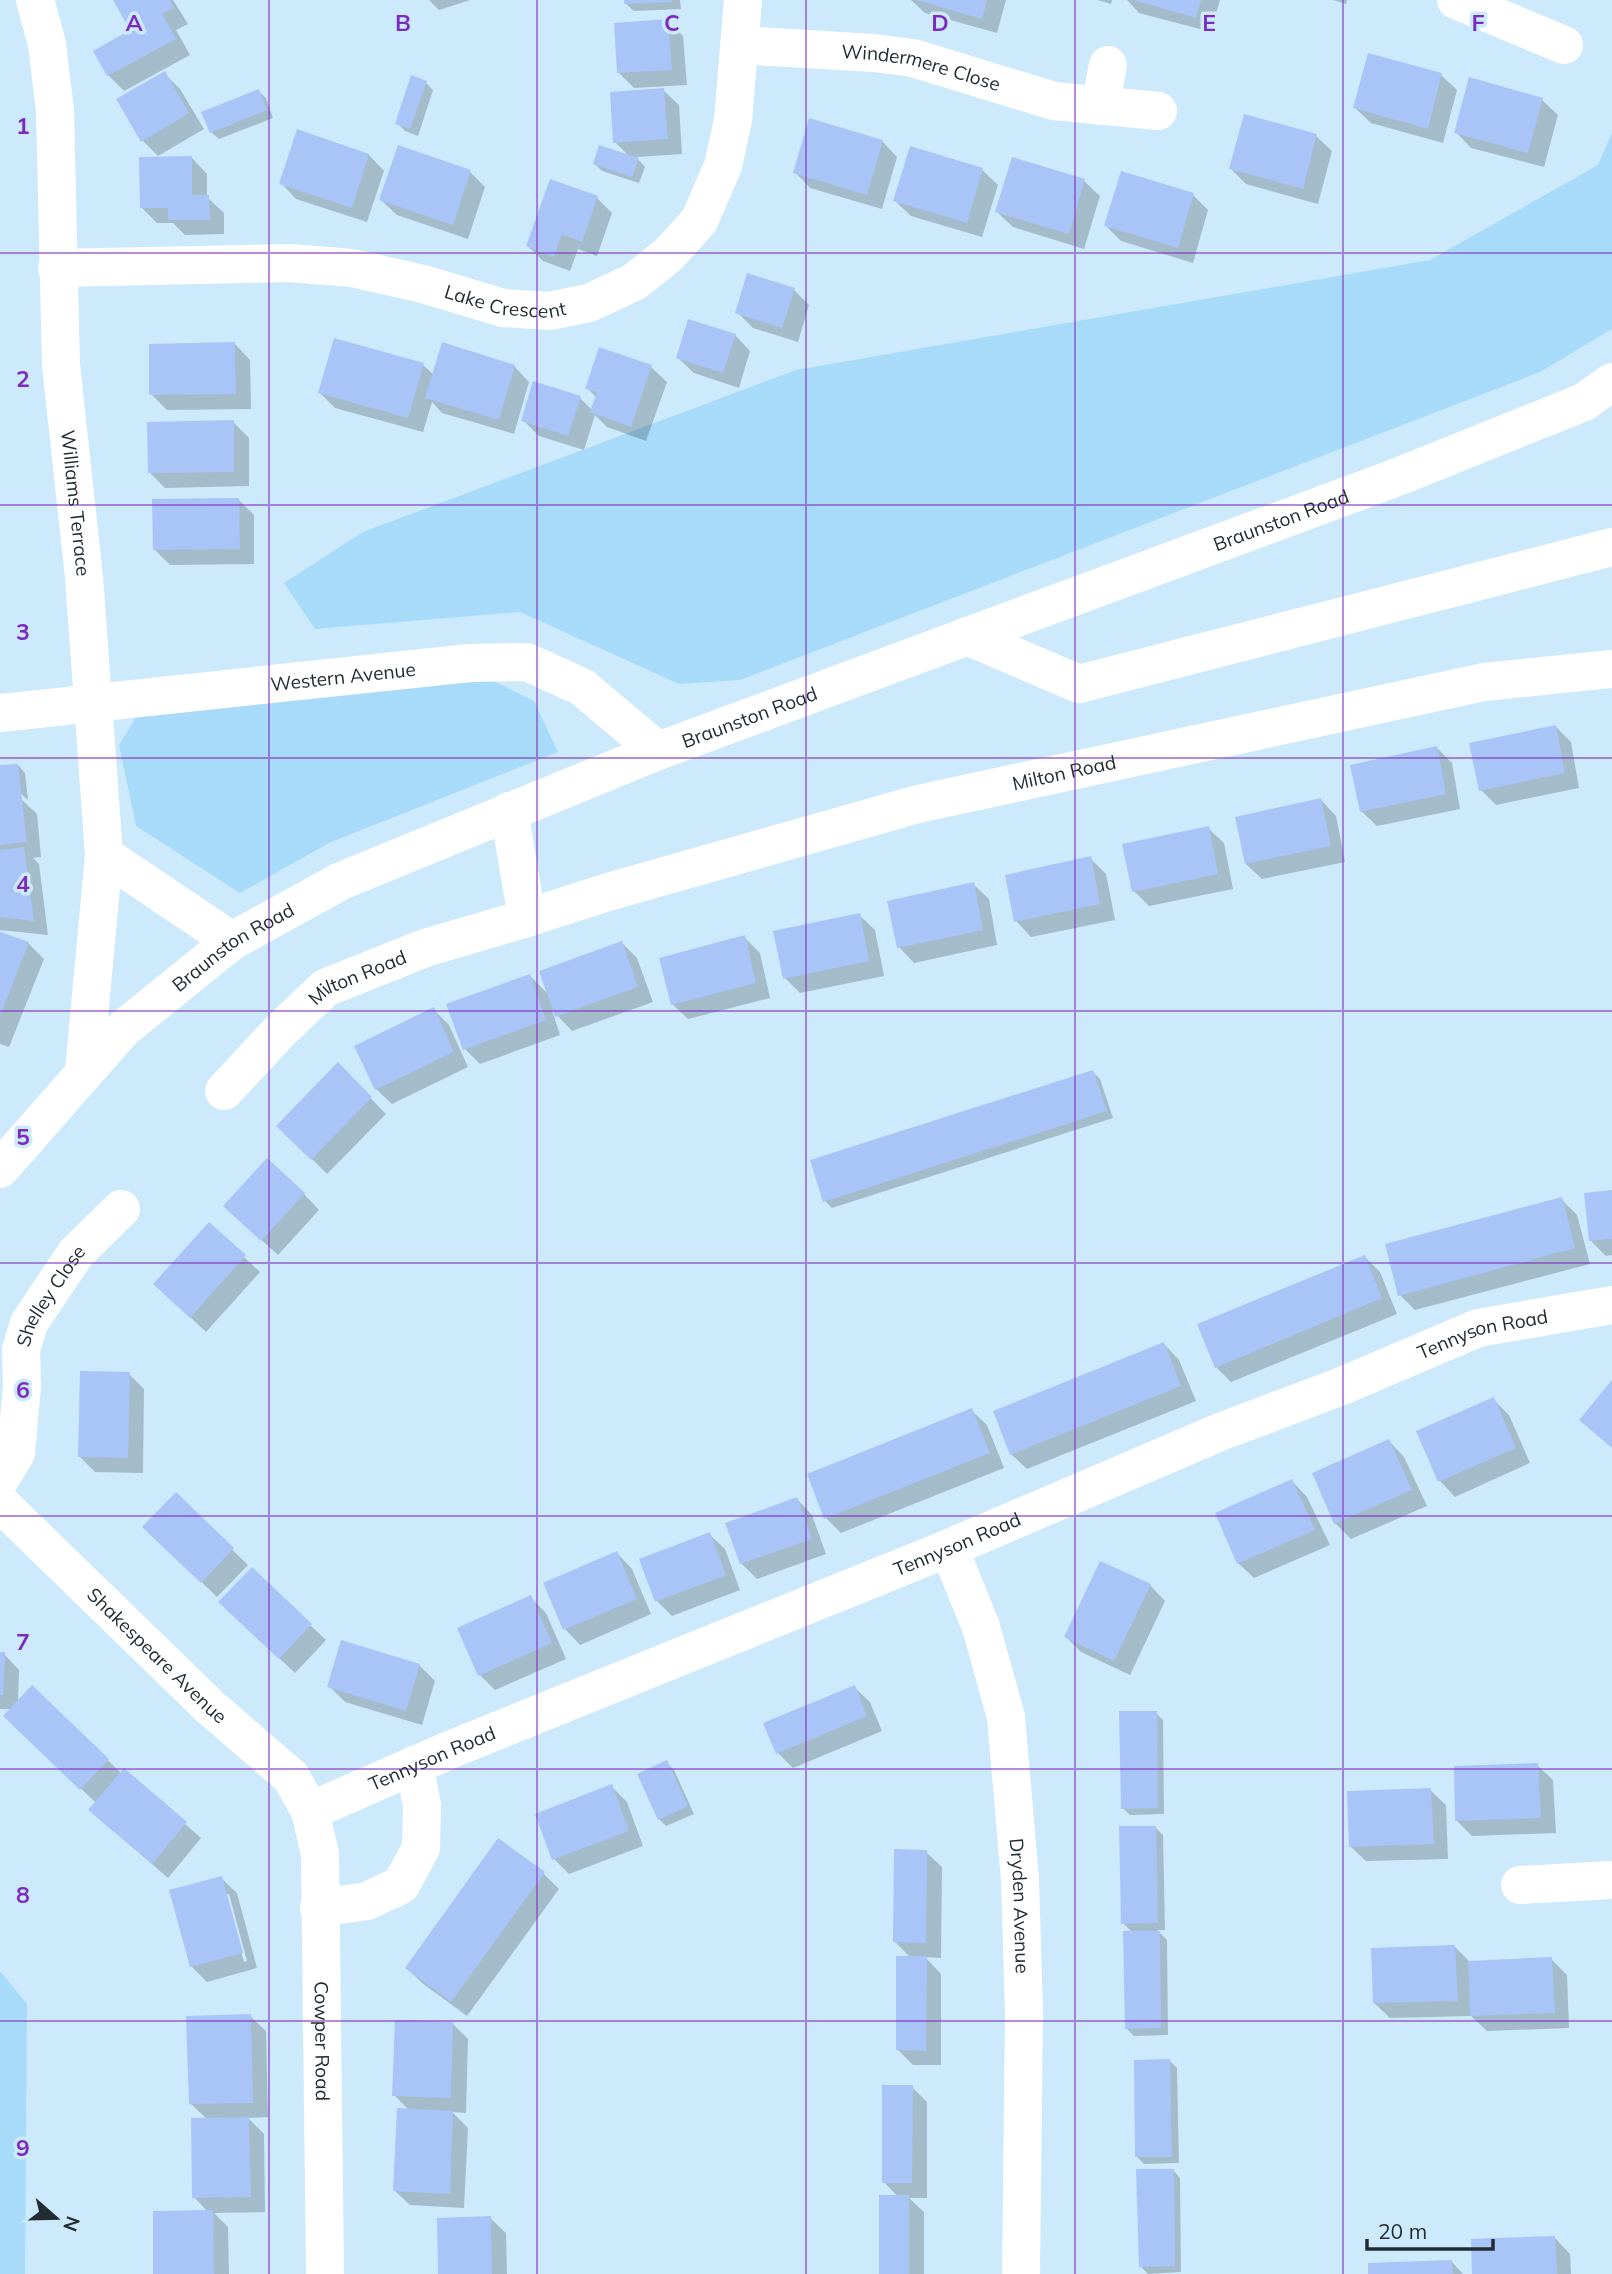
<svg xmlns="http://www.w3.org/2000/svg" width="1612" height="2274" font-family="Mulish,sans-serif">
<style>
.green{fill:#a7dbf9}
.shadow{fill:#0003;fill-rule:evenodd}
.building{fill:#a9c4f7}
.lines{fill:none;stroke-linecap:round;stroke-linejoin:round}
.minor{stroke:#fff;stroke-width:38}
.major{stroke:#fff;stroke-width:38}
.grid{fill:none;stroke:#7b2cbf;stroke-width:2;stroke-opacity:0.55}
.labels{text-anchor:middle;stroke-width:7;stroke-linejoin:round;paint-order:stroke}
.street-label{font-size:19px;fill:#222d33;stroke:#cdeafc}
.grid-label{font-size:23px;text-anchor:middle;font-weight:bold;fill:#7b2cbf;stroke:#cdeafc;stroke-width:7;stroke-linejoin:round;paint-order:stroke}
</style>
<rect width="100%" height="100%" fill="#cdeafc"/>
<path class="green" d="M1612 133V329L1540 372 740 680 679 684 520 612 315 629 284 583 363 532 796 370 1430 260 1598 165Z
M489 679 534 701 558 752 329 843 240 893 136 826 119 745 137 715Z
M0 1971 27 2004 25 2274H0Z"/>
<path class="shadow" d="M115 0H173L188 24 176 30 190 55 124 91 108 75 96 51 132 31Z
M429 0H470L439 10Z
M626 0H680L681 9 634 11 626 4Z
M911 0H1006L997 33 925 13Z
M1097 0H1112L1111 4Z
M1127 0H1220L1211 32 1139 13Z
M1333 0H1347L1346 4Z
M668 20 683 36 687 85 634 88 619 73Z
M164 73 180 89 204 129 158 156 143 141Z
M1441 75 1457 90 1443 143 1371 123 1355 108Z
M426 83 433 90 418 136 405 131 397 123Z
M663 90 679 105 682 154 636 157 645 167 639 183 602 171 595 164 630 157 615 142Z
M258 91 266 98 273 118 219 139 211 132Z
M1542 100 1558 115 1544 167 1471 148 1456 132Z
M1316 136 1332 151 1318 204 1246 184 1231 169Z
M882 141 897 157 882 209 810 188 795 172Z
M369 155 384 171 367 222 296 199 281 183Z
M192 158 207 174V197L224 213V234L185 235 173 223H157L142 208Z
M982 170 998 185 982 237 911 216 895 201Z
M470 172 485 187 468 239 397 215 381 200Z
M1084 181 1100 196 1084 249 1013 227 997 212Z
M1193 195 1208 210 1193 263 1121 241 1106 226Z
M597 198 612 213 597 256 578 249 570 271 543 261 528 246Z
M794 290 809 305 798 342 753 328 737 312Z
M735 335 750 351 739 388 694 373 678 358Z
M235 344 250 360 251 409 167 410 151 394Z
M423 365 434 375 514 366 529 382 514 434 442 413 432 402 423 432 335 408 320 393Z
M651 367 667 382 646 441 607 427 595 415 584 450 539 436 523 420 580 398 592 410 597 398 587 388Z
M233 422 249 438V486L165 488 149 472Z
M238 499 254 515V564L170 565 155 550Z
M1555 726 1571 742 1579 788 1496 805 1481 790Z
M1437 748 1452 763 1460 809 1377 826 1361 811Z
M18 765 25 773 28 800 20 793V798L37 814 41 857 33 858 39 864 48 935 0 930V767Z
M1321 800 1336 816 1345 862 1262 879 1246 864Z
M1208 828 1224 843 1233 889 1149 906 1134 891Z
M1090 858 1106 874 1115 920 1031 937 1016 921Z
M973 884 989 899 997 945 914 963 899 947Z
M859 915 875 930 884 976 800 993 785 978Z
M0 934 28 943 44 959 9 1047 0 1044Z
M744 937 760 953 770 998 688 1019 672 1004Z
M622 943 637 958 653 1002 572 1031 552 1010 560 1035 480 1064 465 1049 530 976 550 996Z
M434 1010 449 1025 468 1067 392 1104 376 1089Z
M338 1065 386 1114 327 1174 279 1126Z
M1093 1072 1100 1079 1113 1118 832 1208 825 1201Z
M1612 1192V1255L1606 1256 1591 1241Z
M304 1194 319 1210 278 1255 241 1221Z
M1561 1199 1577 1215 1590 1264 1415 1310 1400 1295Z
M244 1257 260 1272 206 1332 171 1299Z
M1365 1257 1380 1272 1397 1314 1231 1382 1216 1367Z
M1164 1344 1179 1360 1196 1401 1027 1469 1011 1454Z
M129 1374 144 1389 143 1473 95 1472 80 1457Z
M1493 1399 1509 1415 1530 1463 1455 1497 1440 1481 1418 1432Z
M971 1410 987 1425 1004 1468 841 1533 826 1518Z
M1389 1441 1404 1457 1427 1506 1351 1539 1335 1523Z
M1292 1481 1307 1497 1330 1545 1254 1578 1238 1563Z
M176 1495 248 1565 217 1597 145 1527Z
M797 1499 812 1515 826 1554 757 1579 741 1563Z
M709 1534 725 1549 740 1590 672 1616 657 1601Z
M617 1553 632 1569 651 1614 580 1645 565 1629 546 1584Z
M1150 1585 1165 1601 1130 1675 1081 1652 1066 1637Z
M530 1597 546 1613 566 1659 495 1690 480 1675Z
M236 1618 310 1625 326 1640 295 1673Z
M0 1654H4L19 1670 18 1702 32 1688 121 1773 124 1770 201 1838 168 1878 90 1810 96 1803 21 1731 12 1709H0Z
M419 1665 435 1681 422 1725 345 1702 329 1686Z
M854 1687 870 1702 882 1731 793 1768 778 1753Z
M1156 1713 1163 1720 1164 1814 1130 1815 1123 1808Z
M667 1763 674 1770 694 1814 666 1826 659 1819Z
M1537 1765 1553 1780 1556 1833 1472 1836 1457 1821Z
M611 1786 627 1802 643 1846 569 1874 554 1859Z
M1430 1790 1446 1805 1448 1859 1366 1861 1350 1846Z
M1156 1828 1163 1835 1165 1930H1157L1167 1940 1168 2035 1134 2036 1127 2029 1133 1933 1123 1923Z
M498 1841 544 1874 559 1889 467 2016 422 1983 407 1968Z
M926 1852 942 1867 941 1958 925 1957 941 1974V2065H913L897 2049 911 1958 895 1942Z
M221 1878 237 1893 257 1968 207 1982 192 1967ZM225 1894H229L247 1961 244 1962Z
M1455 1947 1470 1962 1551 1959 1567 1975 1569 2028 1487 2031 1471 2016 1390 2018 1374 2003Z
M250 2016 266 2031 268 2117 248 2118 264 2134 265 2212 214 2213 228 2227 229 2274H155L208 2212 194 2197 207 2119 191 2104Z
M453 2024 468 2039 466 2113 452 2112 468 2128 464 2208 410 2205 394 2190 409 2110 394 2095Z
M1170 2061 1177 2068 1179 2163 1144 2164 1137 2157Z
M912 2087 927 2102V2198H909L924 2212V2274H881L898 2197 884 2182Z
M1173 2170 1180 2178 1181 2272 1148 2274 1140 2266Z
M490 2218 506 2233 507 2274H440Z
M1555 2238 1570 2254 1571 2274H1474Z
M1452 2262 1463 2274H1370Z"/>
<path class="building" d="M113 0H170L174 8 162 14 176 39 107 76 93 51 130 30Z
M624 0H672V2L624 4Z
M916 0H987L982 19Z
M1134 0H1201L1196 18Z
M668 19 672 70 617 73 614 23Z
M1368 53 1442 73 1428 129 1353 108Z
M165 71 189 113 141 142 116 99Z
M411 75 427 81 410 129 395 124Z
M1469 77 1543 98 1528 153 1454 133Z
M664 88 668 139 613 143 610 92Z
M259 89 267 110 210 133 201 112Z
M1244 114 1317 134 1303 189 1229 169Z
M809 118 883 140 867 195 793 173Z
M297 129 369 154 352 208 279 184Z
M398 145 471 170 453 225 379 200Z
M599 145 639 158 632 177 593 164Z
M910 146 983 168 967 223 893 201Z
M192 156V195H209L210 220H168V208H140L139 157Z
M1012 157 1085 179 1069 234 995 212Z
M1121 171 1194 193 1178 248 1104 226Z
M550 179 598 196 582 242 562 234 554 257 526 246Z
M747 273 795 288 782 328 735 313Z
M688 319 736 334 723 373 676 358Z
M334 338 424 363 408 418 318 393Z
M235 342 236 394 149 395V344Z
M442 342 515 365 499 420 425 398Z
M599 347 652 365 631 427 590 412 597 392 585 389Z
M533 381 581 396 568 436 521 421Z
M234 420V472L148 473 147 422Z
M239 498 240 549 153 550 152 499Z
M1556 725 1565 773 1479 791 1469 743Z
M1437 746 1446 794 1360 812 1350 765Z
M18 764 27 842 0 845V765Z
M1321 798 1331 846 1245 864 1235 817Z
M1209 826 1218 874 1132 892 1122 844Z
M24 847 34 921 0 917V850Z
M1091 856 1100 904 1014 922 1005 875Z
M974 882 983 930 897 948 887 901Z
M860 913 869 961 783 979 773 931Z
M0 932 29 942 0 1016Z
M745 935 756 983 671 1005 659 958Z
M622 941 638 987 555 1017 539 971Z
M530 974 546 1020 463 1050 446 1004Z
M434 1007 454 1052 375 1090 354 1046Z
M338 1062 372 1097 311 1160 276 1126Z
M1093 1070 1107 1111 823 1202 810 1160Z
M267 1158 305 1193 261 1241 223 1206Z
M1612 1190V1239L1589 1241 1584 1193Z
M1562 1197 1575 1248 1398 1296 1385 1244Z
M209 1222 246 1255 190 1318 153 1284Z
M1365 1255 1382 1298 1215 1368 1197 1324Z
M1164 1342 1181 1386 1010 1455 993 1411Z
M80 1371 130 1372 128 1458 78 1457Z
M1612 1380V1448L1579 1420Z
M1494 1397 1516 1448 1438 1482 1416 1431Z
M972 1408 990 1453 824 1519 807 1474Z
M1389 1439 1412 1490 1334 1524 1312 1473Z
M1292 1479 1315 1530 1237 1564 1215 1513Z
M176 1492 234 1548 201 1583 142 1527Z
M797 1497 812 1539 740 1564 725 1523Z
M710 1532 726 1575 655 1602 639 1559Z
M617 1551 637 1599 563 1630 543 1583Z
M1100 1561 1151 1584 1114 1661 1064 1637Z
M252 1567 312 1624 279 1659 218 1602Z
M531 1595 552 1643 478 1676 457 1628Z
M341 1640 420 1664 406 1711 327 1687Z
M0 1652H5L3 1695H0Z
M32 1685 109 1759 80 1790 3 1716Z
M855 1685 867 1716 776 1754 763 1723Z
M1119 1711H1157L1158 1808 1121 1809Z
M667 1760 688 1806 658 1820 637 1774Z
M1538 1763 1541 1818 1455 1821 1454 1766Z
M124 1768 187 1822 152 1864 88 1810Z
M612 1784 629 1831 552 1860 535 1814Z
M1431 1788 1434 1844 1349 1847 1347 1791Z
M1119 1826H1156L1158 1923 1121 1924Z
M498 1838 545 1872 451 2002 405 1968Z
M894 1849 927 1850 926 1943 893 1942Z
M222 1876 243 1953 190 1967 169 1890Z
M1123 1931H1160L1161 2028 1125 2029Z
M1455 1945 1458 2001 1373 2003 1371 1948Z
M896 1956H927L926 2051 896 2050Z
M1552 1957 1555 2013 1470 2016 1468 1961Z
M251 2014 253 2103 189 2104 186 2016Z
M395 2020 453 2022 451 2098 392 2096Z
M1170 2059 1172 2157H1135L1134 2060Z
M882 2085H913L912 2183H882Z
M397 2108 453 2111 450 2194 393 2191Z
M249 2117 251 2197 192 2198 191 2118Z
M1136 2169H1174L1175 2266 1139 2267Z
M879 2195H909V2274H879Z
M213 2210 214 2274H153V2211Z
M491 2216 492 2274H438L437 2218Z
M1555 2236 1557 2274H1472L1471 2239Z
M1452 2260 1453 2274H1368V2263Z"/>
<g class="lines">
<g class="minor">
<path id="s1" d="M35 0 47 44 55 111 61 365 84 577 104 855 232 941"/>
<path d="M1456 0 1564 45"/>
<path id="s2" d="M739 45 874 53 913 58 1054 101 1158 111"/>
<path d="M1100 106 1108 65"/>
<path id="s3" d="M57 268 290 263 352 268 423 284 503 308 549 311 589 303 634 282 668 255 699 221 723 166 733 120 743 0"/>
<path d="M967 636 1079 684 1612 547"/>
<path id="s4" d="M0 713 470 663 527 662 582 687 658 751"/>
<path d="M509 811 527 918"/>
<path d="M84 1071 104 855"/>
<path id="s5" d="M224 1091 280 1031 325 988 425 948 527 918 608 892 918 804 1484 682 1612 669"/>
<path id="s6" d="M0 1479 16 1453 22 1387 21 1350 29 1323 76 1253 121 1209"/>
<path id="s7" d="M0 1503 210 1707 291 1777 310 1811 320 1854 325 2274"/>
<path id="s8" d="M949 1548 981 1627 1006 1717 1020 1879 1024 2013 1021 2274"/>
<path id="s9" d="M310 1811 452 1749 949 1548 1220 1432 1342 1386 1478 1328 1612 1305"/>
<path d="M1520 1885 1612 1880"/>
<path d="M319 1908 367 1901 401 1885 421 1848 422 1805 414 1765"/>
</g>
<path class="major" id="s10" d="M0 1169 123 1029 232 941 341 881 658 751 1400 476 1584 402 1612 382"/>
</g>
<path class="grid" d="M269 0V2274M537 0V2274M806 0V2274M1075 0V2274M1343 0V2274M0 253H1612M0 505H1612M0 758H1612M0 1011H1612M0 1263H1612M0 1516H1612M0 1769H1612M0 2021H1612"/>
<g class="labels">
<g class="street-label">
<text dy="7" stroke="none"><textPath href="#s2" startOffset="184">Windermere Close</textPath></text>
<text dy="7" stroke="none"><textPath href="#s3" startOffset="453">Lake Crescent</textPath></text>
<text dy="7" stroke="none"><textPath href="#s1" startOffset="506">Williams Terrace</textPath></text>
<text dy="7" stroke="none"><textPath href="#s10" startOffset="1458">Braunston Road</textPath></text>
<text dy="7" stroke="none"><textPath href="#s4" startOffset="345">Western Avenue</textPath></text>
<text dy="7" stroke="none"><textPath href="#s10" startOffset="891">Braunston Road</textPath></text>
<text dy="7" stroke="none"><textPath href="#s5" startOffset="915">Milton Road</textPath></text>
<text dy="7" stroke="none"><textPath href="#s10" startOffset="324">Braunston Road</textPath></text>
<text dy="7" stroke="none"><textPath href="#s5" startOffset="178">Milton Road</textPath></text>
<text dy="7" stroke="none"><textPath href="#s6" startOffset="196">Shelley Close</textPath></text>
<text dy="7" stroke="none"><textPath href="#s9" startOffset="1267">Tennyson Road</textPath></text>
<text dy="7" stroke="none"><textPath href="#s9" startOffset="700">Tennyson Road</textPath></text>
<text dy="7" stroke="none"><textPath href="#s7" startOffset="219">Shakespeare Avenue</textPath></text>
<text dy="7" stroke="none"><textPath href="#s9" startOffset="133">Tennyson Road</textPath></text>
<text dy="7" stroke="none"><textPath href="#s8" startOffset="368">Dryden Avenue</textPath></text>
<text dy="7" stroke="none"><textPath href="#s7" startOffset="670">Cowper Road</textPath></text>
</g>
</g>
<g class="grid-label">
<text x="134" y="31">A</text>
<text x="403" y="31">B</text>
<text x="672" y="31">C</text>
<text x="940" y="31">D</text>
<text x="1209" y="31">E</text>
<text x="1478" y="31">F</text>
<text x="23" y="134">1</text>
<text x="23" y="387">2</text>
<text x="23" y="640">3</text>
<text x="23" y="892">4</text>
<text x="23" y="1145">5</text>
<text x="23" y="1398">6</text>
<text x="23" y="1650">7</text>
<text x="23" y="1903">8</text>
<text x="23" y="2156">9</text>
</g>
<g transform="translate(56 2218) rotate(110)" stroke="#cdeafc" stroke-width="5" paint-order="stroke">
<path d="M0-5L12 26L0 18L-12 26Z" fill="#222d33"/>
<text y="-10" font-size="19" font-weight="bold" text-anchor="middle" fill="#222d33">N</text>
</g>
<path d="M1367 2239v10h126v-10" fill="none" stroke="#222d33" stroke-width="3.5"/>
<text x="1378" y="2239" font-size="21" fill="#222d33" stroke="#cdeafc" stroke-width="5" paint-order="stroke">20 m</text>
</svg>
